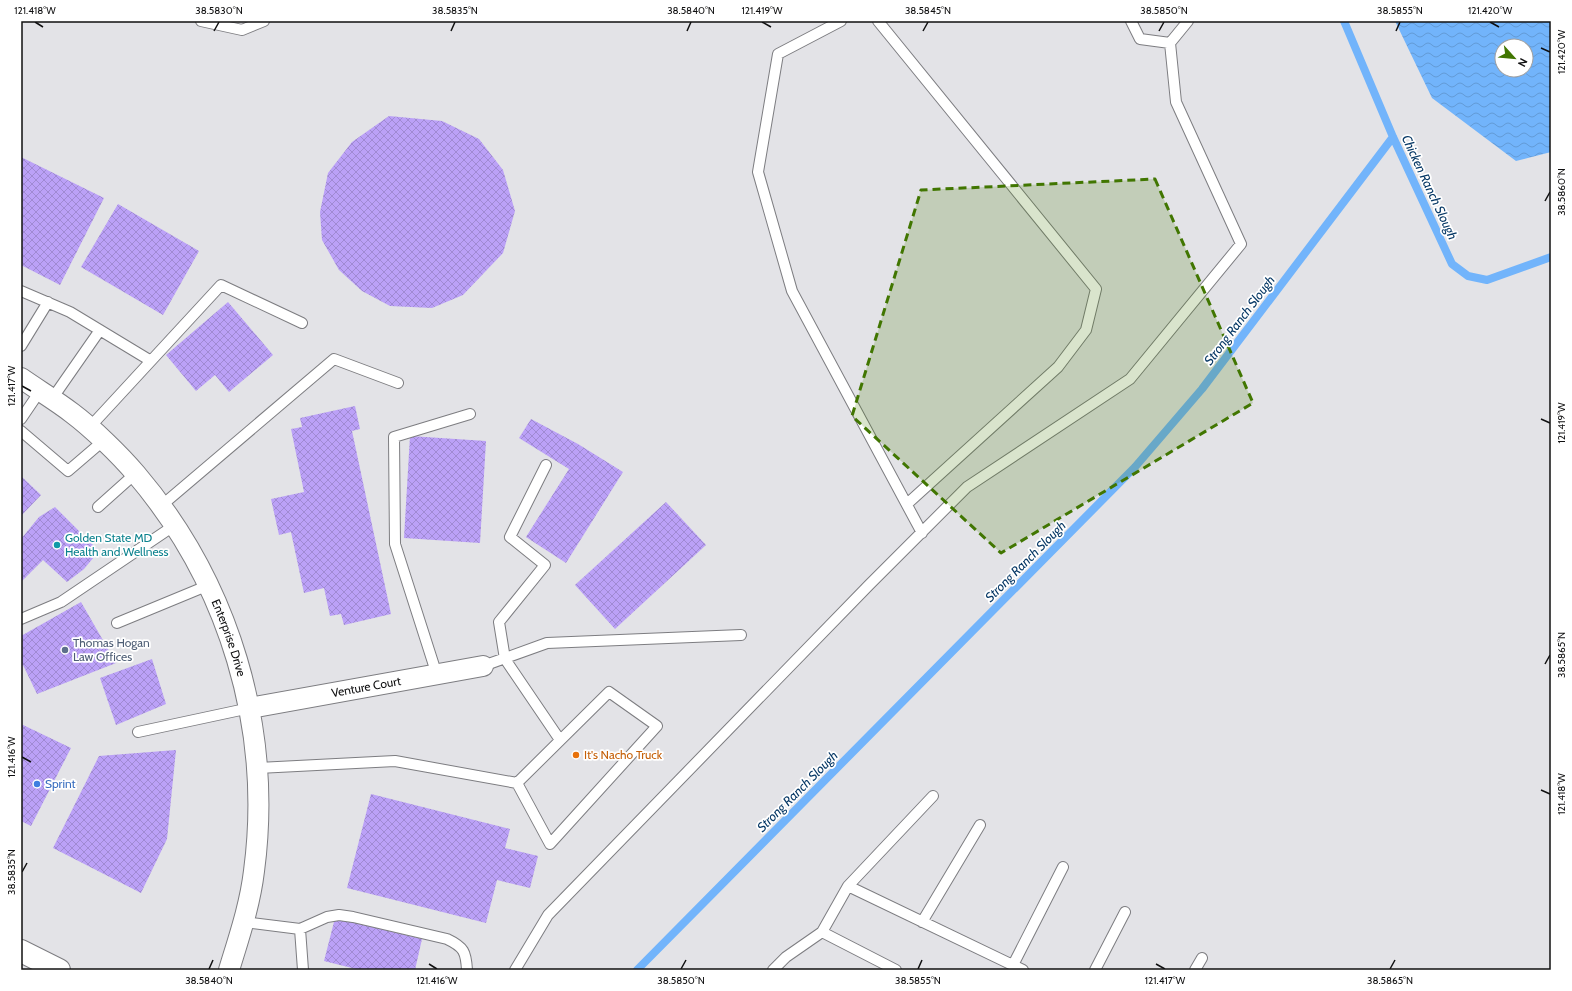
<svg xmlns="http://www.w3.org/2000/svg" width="1572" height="991" font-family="Cabin,sans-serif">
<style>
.water{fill:url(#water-waves);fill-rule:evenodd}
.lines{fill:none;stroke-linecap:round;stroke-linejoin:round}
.stream{stroke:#72b4fb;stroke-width:8}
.building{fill:url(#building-cross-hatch)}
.lane-casing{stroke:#7d7d81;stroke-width:12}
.street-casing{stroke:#7d7d81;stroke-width:22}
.primary-casing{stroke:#7d7d81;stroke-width:24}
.lane{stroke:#fff;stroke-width:10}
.street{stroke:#fff;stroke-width:20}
.primary{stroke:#fff;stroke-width:22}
.marked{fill:#417601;fill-opacity:0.2;stroke:#417601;stroke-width:3;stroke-dasharray:8 5;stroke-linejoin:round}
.ticks{fill:none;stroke:#101011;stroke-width:1.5}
.culture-dot{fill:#0f9aa8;stroke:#fff;stroke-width:1.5}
.service-dot{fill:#5c6f8a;stroke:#fff;stroke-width:1.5}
.food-dot{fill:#e8710a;stroke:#fff;stroke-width:1.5}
.shop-dot{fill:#3f7fe0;stroke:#fff;stroke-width:1.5}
.labels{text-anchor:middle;stroke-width:3.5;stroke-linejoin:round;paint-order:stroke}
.culture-label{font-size:12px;fill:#0d838f;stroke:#fff;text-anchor:start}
.street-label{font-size:12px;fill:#101011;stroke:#fff}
.service-label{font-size:12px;fill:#4e5e75;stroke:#fff;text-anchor:start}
.food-label{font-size:12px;fill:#c56008;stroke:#fff;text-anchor:start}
.shop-label{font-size:12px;fill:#366cbe;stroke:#fff;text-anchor:start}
.water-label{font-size:13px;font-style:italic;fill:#083966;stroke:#fff}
.neatline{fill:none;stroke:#101011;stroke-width:1.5}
.ticks-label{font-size:10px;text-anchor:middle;fill:#101011}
</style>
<defs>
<pattern id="water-waves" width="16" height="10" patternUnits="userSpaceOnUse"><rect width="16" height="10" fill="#72b4fb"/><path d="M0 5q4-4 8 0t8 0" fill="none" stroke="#629ad6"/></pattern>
<pattern id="building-cross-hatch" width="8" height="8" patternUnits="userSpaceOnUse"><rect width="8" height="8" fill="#bba1f7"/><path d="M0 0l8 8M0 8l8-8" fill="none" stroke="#a08ad3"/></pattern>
</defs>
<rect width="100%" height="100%" fill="#e3e3e7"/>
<path class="water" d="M1395 21H1551V152L1516 161 1432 98ZM1502 46H1526V70H1502Z"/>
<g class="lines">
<path class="stream" d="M1344 21 1393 137 1452 264 1468 276 1487 280 1551 257
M637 970 1135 467 1202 389 1393 137"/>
</g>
<path class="building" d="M389 116 442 121 479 139 503 170 515 211 503 253 463 295 432 308 390 306 362 291 339 270 322 240 320 212 328 173 352 142Z
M21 157 104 198 60 285 21 265Z
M118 204 199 251 163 315 81 267Z
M228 302 273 355 229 392 215 375 196 391 166 355Z
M355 406 360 429 352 431 391 614 344 625 341 614 330 616 324 588 304 593 291 532 279 535 271 499 304 492 291 429 302 427 300 418Z
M531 419 578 444 623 472 566 563 526 537 569 469 519 438Z
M410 436 486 441 480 543 404 538Z
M21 476 41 495 21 516Z
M666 502 706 545 615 629 575 585Z
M55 507 99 551 84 569 67 582 43 560 21 582V539L39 517Z
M81 602 116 663 37 694 23 665 21 666V636Z
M152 659 166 704 116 725 100 678Z
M21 724 71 748 31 826 21 821Z
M176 750 167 839 141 893 53 848 99 756Z
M371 794 510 829 505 848 538 856 530 888 497 880 486 923 347 888Z
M335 918 422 939 415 970H360L324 961Z"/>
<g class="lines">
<defs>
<path id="lane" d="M201 21 242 30 264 21
M841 21 778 54 758 172 792 291 922 533
M878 21 1096 289 1086 330 1058 367 907 504
M1131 21 1140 39 1170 43
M21 291 70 312 151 361
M21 346 48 302
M52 399 100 330
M21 419 40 391
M89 428 221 285 302 323
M21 431 68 471 103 441
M546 465 510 537 545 565 499 622 505 659 560 740
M161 506 334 359 398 383
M98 507 136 473
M21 619 61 602 175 525
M117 623 209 585
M483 666 547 643 741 635
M437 675 395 544 394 437 470 414
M609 692 657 726 550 844 517 783Z
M138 732 250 708
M258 768 395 761 517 783
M848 886 1023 970
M244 922 300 929 327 917 339 915 353 917 447 939C464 947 466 952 467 970
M922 922 980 825
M300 929 303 970
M822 932 848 886 933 796
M1013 965 1063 867
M515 970 548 915 869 585 967 487 1130 379 1241 244 1176 102 1170 43 1188 21
M773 970 786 957 822 932 896 970
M1095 970 1125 912
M1195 970 1202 958"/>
<g id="street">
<path id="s1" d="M21 378C38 390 55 400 72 413 92 428 119 454 136 474 229 583 273 728 254 871 250 905 239 937 229 970"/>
<path id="s2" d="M250 708 483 666"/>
</g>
<path id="primary" d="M21 951 59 970"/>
</defs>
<use href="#lane" class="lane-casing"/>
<use href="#street" class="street-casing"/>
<use href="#primary" class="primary-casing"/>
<use href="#lane" class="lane"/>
<use href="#street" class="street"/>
<use href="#primary" class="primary"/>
</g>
<path class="marked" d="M1155 179 1253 403 1001 553 852 416 921 190Z"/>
<path class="ticks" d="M35 22 43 27M762 22 771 27M1490 22 1499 27M214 31 219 22M451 31 455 22M687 31 691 22M923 31 928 22M1159 31 1164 22M1396 31 1400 22M1541 48 1550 52M1545 201 1550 192M22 386 31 391M1541 419 1550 423M1545 664 1550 655M22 757 31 762M1541 790 1550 794M22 872 27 863M429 964 437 969M1156 964 1165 969M209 969 213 960M681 969 686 960M918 969 922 960M1390 969 1395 960"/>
<circle class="culture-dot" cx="57" cy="545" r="4"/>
<circle class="service-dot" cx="65" cy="650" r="4"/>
<circle class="food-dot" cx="576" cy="755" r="4"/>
<circle class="shop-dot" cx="37" cy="784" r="4"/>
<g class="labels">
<g class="culture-label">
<text x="65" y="542">Golden State MD<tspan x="65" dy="14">Health and Wellness</tspan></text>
</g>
<g class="street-label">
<text dy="4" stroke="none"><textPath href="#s1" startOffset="340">Enterprise Drive</textPath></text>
<text dy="4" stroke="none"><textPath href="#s2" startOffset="118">Venture Court</textPath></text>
</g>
<g class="service-label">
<text x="73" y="647">Thomas Hogan<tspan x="73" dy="14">Law Offices</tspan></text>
</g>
<g class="food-label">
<text x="584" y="759">It's Nacho Truck</text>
</g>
<g class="shop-label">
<text x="45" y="788">Sprint</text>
</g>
<g class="water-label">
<text transform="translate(1430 187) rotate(65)" y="5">Chicken Ranch Slough</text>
<text transform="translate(1239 320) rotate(-53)" y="5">Strong Ranch Slough</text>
<text transform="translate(1025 561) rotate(-45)" y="5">Strong Ranch Slough</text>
<text transform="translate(797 791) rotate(-45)" y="5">Strong Ranch Slough</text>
</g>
</g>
<rect width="1572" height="991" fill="none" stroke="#ffffff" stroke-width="44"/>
<g transform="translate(1514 58) rotate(117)"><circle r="19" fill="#ffffff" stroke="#9f9fa0"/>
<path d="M0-3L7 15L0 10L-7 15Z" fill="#417601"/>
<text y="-6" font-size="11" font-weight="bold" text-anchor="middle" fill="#101011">N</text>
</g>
<rect x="22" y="22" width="1528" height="947" class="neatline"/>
<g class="ticks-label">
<text x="35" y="14">121.418°W</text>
<text x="219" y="14">38.5830°N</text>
<text x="455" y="14">38.5835°N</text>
<text x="691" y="14">38.5840°N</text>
<text x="762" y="14">121.419°W</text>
<text x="928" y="14">38.5845°N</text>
<text x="1164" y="14">38.5850°N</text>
<text x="1400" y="14">38.5855°N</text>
<text x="1490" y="14">121.420°W</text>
<text transform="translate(1561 52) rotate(-90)" y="4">121.420°W</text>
<text transform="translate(1561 192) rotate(-90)" y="4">38.5860°N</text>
<text transform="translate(11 386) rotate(-90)" y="4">121.417°W</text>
<text transform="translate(1561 423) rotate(-90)" y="4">121.419°W</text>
<text transform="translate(1561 655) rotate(-90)" y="4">38.5865°N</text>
<text transform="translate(11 757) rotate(-90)" y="4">121.416°W</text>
<text transform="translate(1561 794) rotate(-90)" y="4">121.418°W</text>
<text transform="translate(11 872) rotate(-90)" y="4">38.5835°N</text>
<text x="209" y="984">38.5840°N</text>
<text x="437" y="984">121.416°W</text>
<text x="681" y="984">38.5850°N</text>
<text x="918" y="984">38.5855°N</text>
<text x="1165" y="984">121.417°W</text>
<text x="1390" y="984">38.5865°N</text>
</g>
</svg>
